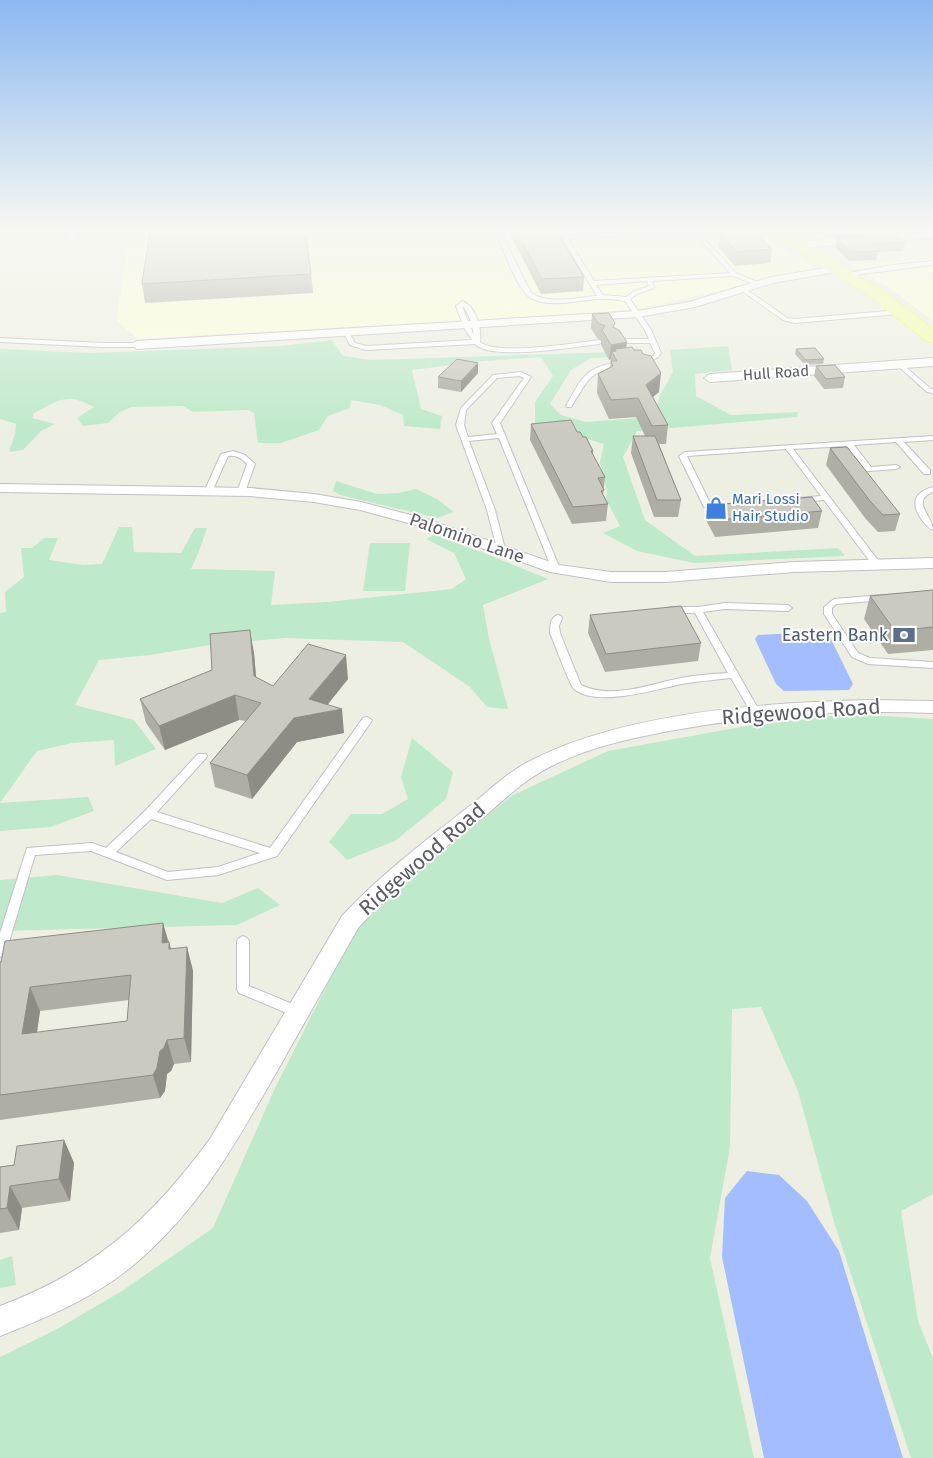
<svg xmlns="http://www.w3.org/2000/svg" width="933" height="1458" font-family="'Fira Sans',sans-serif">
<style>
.commercial{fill:#fdffd8}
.green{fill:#bee9ca}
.water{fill:#a3bdff}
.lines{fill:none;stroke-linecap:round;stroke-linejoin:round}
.service-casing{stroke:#c0c0c7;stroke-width:2}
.minor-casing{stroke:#c0c0c7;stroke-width:2}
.primary-casing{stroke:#fafb50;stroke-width:2}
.service{fill:#fff;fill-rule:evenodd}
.minor{fill:#fff;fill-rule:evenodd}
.primary{fill:#f4ffa8;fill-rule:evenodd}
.wall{fill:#aeaea5;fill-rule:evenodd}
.shaded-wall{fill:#8d8d86}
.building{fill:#cacac0;stroke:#8d8d86;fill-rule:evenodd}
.labels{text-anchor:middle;stroke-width:4;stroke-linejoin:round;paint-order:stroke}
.far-street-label{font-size:15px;fill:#5b5d65;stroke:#fff}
.far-shop-label{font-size:15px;fill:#366cbe;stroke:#fff;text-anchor:start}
.street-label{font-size:18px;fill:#5b5d65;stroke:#fff}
.service-label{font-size:18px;fill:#4e5e75;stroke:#fff;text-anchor:end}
.near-street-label{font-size:21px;fill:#5b5d65;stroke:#fff}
</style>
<rect width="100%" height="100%" fill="#eeefe3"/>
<path class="commercial" d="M131 230H756L813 268 812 270 657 305 608 312 138 339 116 320Z
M933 259V321L895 292 850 264Z"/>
<path class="green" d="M332 340 343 356 372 360 613 352 617 357 591 358 571 370 550 404 561 415 586 422 653 417 660 395 673 372 670 350 728 346 732 370 695 374 696 396 731 415 798 412 797 417 637 431 623 457 645 520 695 556 838 548 845 556 694 563 637 551 603 533 620 526 606 499 607 490 600 462 604 444 578 436 535 430V402L553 376 541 357 483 361 412 370 421 409 442 416 440 429 404 426 403 415 380 405 351 400 350 408 328 416 319 430 281 443H258L254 413 248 410 193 412 183 406 132 407 120 412 108 423 83 426 77 418 94 407C67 392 59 400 34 413L32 418 55 424 41 431 23 450 9 452 15 434 16 424 0 419V349L92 353 281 346Z
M336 481 377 494 399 493 416 489 437 499 454 512 437 518 340 495 333 491Z
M119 527H132L134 552 181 553 195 528H207L199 551 191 569 275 571 271 605 327 602 452 589 466 579 454 553 426 539 434 535 484 553 548 579 483 605 489 639 508 709 487 707 470 687 403 642 285 638 216 644 150 655 99 660 75 705 134 720 156 749 115 766 114 740 72 743 37 751 0 803 88 797 94 811 50 827 0 831V613L6 612 5 592 24 577 21 548H32L44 538H58L49 560 83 565 102 564Z
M370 543H410L405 591H363Z
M850 714 933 719V1194L901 1211 918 1321 933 1358V1458H911L834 1222 798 1091 761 1007 732 1009 730 1147 710 1258 754 1458H0V1357L57 1329 122 1291 213 1228 275 1088 354 932 421 869 513 795 608 751 752 725Z
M412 738 453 772 446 799 395 841 347 860 329 842 351 814H382L408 799 401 777Z
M57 875 222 903 258 888 280 905 237 925 0 931V880Z
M12 1256 16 1285 0 1288V1260Z"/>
<path class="water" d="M821 632 829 635 853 684 849 690 784 691 776 684 755 639 758 635Z
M747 1171 779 1175 807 1201 839 1251 903 1458H764L722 1257 725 1198Z"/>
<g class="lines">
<defs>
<path id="service" d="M495 230H500L530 291C543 306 579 297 597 296L562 238 565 236 667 230H701L698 232 736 273 762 284 757 285 733 276 652 281 654 288 637 294 630 299 651 330 661 353 657 358 640 363 637 361 638 360 653 356 655 353 650 343H616L613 341 616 339H649L645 330 625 301C616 300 607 298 598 299 580 300 542 310 527 295 514 282 503 248 495 230ZM693 232 730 273 594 281 568 239ZM647 281 649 286 633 292 626 297 603 295 596 285Z
M933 261V265L846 276 843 274 892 265Z
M742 289H746L787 318 795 319 899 310 902 312 899 314 795 323 783 320 742 291Z
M463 301C476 308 482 328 480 342 496 356 576 343 599 340L602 342 599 344C574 347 491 361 475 344L366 350 350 345 343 332 348 331 355 343 366 346 472 340 464 328 456 306ZM462 306 464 307 471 321 474 336Z
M0 338 103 343H137L140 345 137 347H103L0 342Z
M623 361 626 363 625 364C587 373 591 376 571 407H567L566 406C583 375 586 367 623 361Z
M897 363H901L931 389H933V393L927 392 897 365Z
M521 372 531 377 500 423 560 569 556 572 552 569 499 438 469 441 495 510 505 549 501 551 497 549 487 510 456 425 461 408 493 375ZM520 376 524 378 492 423 497 434 468 437 464 425 466 410 497 378Z
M933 436V440L904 442 930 470V474H924L896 442 854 445 871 467 896 465 900 467 896 469 869 471H866L847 446 793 449 880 563V567H874L824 500 799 502V498L821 496 786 449 687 456 710 503H725L726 505 722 507H704L679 456 685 452Z
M233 451 245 455 255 464 245 492 241 494 237 492 247 464C241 458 237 455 228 456L211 494H205L204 492 221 454Z
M933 487V492C910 501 933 516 933 530 928 528 925 524 922 520 910 503 914 492 933 487Z
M882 595 885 596 886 598 885 600 836 604 832 608V614L858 653 870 658 933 662V668L868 664 852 657 824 614V607L834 599Z
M725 603 788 605 792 608 788 611 725 609 703 612 760 712 758 714H752L731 678C715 680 698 681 682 684 657 689 596 708 574 689 570 686 554 642 550 633 550 627 550 617 558 615L561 616 562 618 559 626 560 633 581 685C612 700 650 684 681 678 697 675 713 674 728 673L695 613H670L666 610 670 607H698Z
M367 717 372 720 371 722 277 856 218 875 167 880 91 851 35 855 6 952 4 955 0 957V933L27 848 92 843 106 848 145 811 198 754H206L207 756 206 758 157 812 270 848 363 718ZM151 819 260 853 218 867 168 872 116 852Z
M243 936 247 938 249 941V986L302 1008 304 1012 302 1016 298 1017 294 1016 239 993 237 989V941L239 938Z"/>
<path id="minor" d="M71 230H81L76 242 72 243 67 240Z
M933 232V238L797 248 792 245 797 242Z
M837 266 842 269 841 271 773 283 695 307 638 317 137 349 131 345 137 341 638 311 689 302 771 277Z
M933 358V366L710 382 704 378 710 374Z
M0 484 250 488 314 494 361 502 426 519 559 565 611 572H666L794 562 933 558V568L794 572 666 582H611L550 572 416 525 360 510 314 502 250 496 0 492Z
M872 700 933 701V713C849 710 765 714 681 729 635 737 586 747 544 770 522 782 504 800 485 816 440 851 396 886 358 928 331 976 303 1025 276 1073 234 1146 201 1207 136 1263 96 1297 48 1317 0 1336V1306C94 1271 151 1219 210 1139L342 916C381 874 426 840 471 805 491 789 509 771 532 760 626 712 768 702 872 700Z"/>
<path id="primary" d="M766 230H784L884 292 933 329V342L927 341 872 298Z"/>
</defs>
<use href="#service" class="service-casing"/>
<use href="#minor" class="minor-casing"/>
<use href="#primary" class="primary-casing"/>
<use href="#service" class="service"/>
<use href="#minor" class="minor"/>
<use href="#primary" class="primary"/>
</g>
<path class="wall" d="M511 230H556L584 277 583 291 541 294 510 234Z
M812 230H882L881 234 827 238 822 233H815Z
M720 233 772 249 770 263 735 266 718 247Z
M293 234 311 274 313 293 145 303 142 284Z
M837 238 905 242 903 251 878 252 876 260 849 261 835 247Z
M592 314 615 328 626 348 659 392 653 397 668 425 666 444H659L681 500 678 517H654L631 453 633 436H645L636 417 609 419 597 393 598 374 610 367 611 359 609 360 601 345V340L597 338 591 328Z
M796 349 824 359 823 364 805 365 795 354Z
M816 366 845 377 843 388 824 389 814 376Z
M478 373 461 392 438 388V377Z
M531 424 577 432 583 437 593 451V455L605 477 603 496 608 504 606 521 572 524 530 440Z
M830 448 900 514 895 531 878 532 865 518 826 465Z
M710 505 822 511 818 528 715 537 707 522Z
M933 590V650L888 654 864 619 870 596Z
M590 615 701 643 698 661 605 672 588 633Z
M254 653 256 677 273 686 348 679 327 704 344 733 297 742 252 799 215 787 210 763 246 721 239 720 165 750 146 723 140 699Z
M163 923 171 949 187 947 193 971 191 1062 174 1064 171 1071 167 1074 165 1091 160 1098 0 1120V962ZM129 1000 127 1021 37 1033 40 1011Z
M64 1140 74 1163 70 1201 22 1208 19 1230 0 1233V1167L14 1165Z"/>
<path class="shaded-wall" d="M627 342 625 357 616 351 615 349V356L612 352 611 359 609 360 611 345Z
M478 363V373L461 392V381Z
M661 373 659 392 644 404 646 385Z
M250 630 254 653 258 700 254 676Z
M346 655 348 679 321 713 342 709 344 733 297 742 252 799 247 775Z
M235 695 239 720 165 750 159 726Z
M163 923 169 945V942L176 967 162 943Z
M187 947 193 971 191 1062 184 1038Z
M30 987 40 1011 33 1058 22 1034Z
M167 1040 174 1064 171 1071 167 1074 165 1091 160 1098 153 1075 160 1051Z
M64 1140 74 1163 70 1201 59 1179Z
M10 1186 22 1208 19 1230 7 1208Z"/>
<path class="building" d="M150 230H292L293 234H306L311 274 142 284Z
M516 230H556L584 277 542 279Z
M754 231 772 249 737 252 720 233Z
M894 234 905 242 871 244 879 251 851 252 837 238Z
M609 313 615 323 613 327 619 330 627 342 611 345 602 330 605 326 598 323 592 314Z
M632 347 634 350H641L643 354 651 356 661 373 646 385 668 425 652 426 638 398 611 400 598 374 613 366 611 361H617L612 352 616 351 615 349Z
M815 348 824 359 806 360 796 349Z
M457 359 478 363 461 381 438 377Z
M835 365 845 377 826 379 816 366Z
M571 420 577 432H580L583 437H586L593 451H591L605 477 598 478 604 490 601 491 608 504 573 507 531 424Z
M633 436H655L681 500H657Z
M847 447 900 514 883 515 870 501 830 448Z
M812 497 822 511 718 520 710 505Z
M933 590V627L895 631 870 596Z
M681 606 701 643 606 654 590 615Z
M250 630 254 676 273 686 308 644 346 655 309 699 342 709 294 718 247 775 210 763 261 703 235 695 159 726 140 699 212 670 210 634Z
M163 923 162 943 169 942V949L187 947 184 1038 167 1040 164 1048 160 1051 157 1068 153 1075 0 1095V962H1L5 941ZM131 975 127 1021 22 1034 30 987Z
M64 1140 59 1179 10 1186 7 1208 0 1209V1167L14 1165 17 1146Z"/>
<linearGradient id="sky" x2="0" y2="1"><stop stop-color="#8cb8f1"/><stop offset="0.53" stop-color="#f7f8f2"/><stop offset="1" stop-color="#f7f8f2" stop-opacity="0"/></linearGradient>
<rect width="933" height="434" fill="url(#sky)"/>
<defs>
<symbol id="shop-bare" viewBox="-9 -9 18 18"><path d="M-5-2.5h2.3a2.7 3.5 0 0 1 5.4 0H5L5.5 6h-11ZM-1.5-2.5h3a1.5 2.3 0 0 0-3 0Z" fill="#3f7fe0" stroke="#fff" stroke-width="2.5" paint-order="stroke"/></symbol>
<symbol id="bank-bare" viewBox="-9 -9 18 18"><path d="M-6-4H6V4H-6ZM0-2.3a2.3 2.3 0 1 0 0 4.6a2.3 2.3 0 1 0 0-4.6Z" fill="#5c6f8a" stroke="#fff" stroke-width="2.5" paint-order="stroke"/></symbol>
</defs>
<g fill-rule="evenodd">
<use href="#shop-bare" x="700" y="492" width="32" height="32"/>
<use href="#bank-bare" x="888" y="619" width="32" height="32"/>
</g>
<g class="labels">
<g class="far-street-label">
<text transform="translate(776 373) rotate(-4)" y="5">Hull Road</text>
</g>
<g class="far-shop-label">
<text x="732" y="504">Mari Lossi<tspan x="732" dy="17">Hair Studio</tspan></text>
</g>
<g class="street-label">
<text transform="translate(467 538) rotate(19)" y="6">Palomino Lane</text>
</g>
<g class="service-label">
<text x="888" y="641">Eastern Bank</text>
</g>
<g class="near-street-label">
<text transform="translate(801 712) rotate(-4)" y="7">Ridgewood Road</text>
<text transform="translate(422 859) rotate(-41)" y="7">Ridgewood Road</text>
</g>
</g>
</svg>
